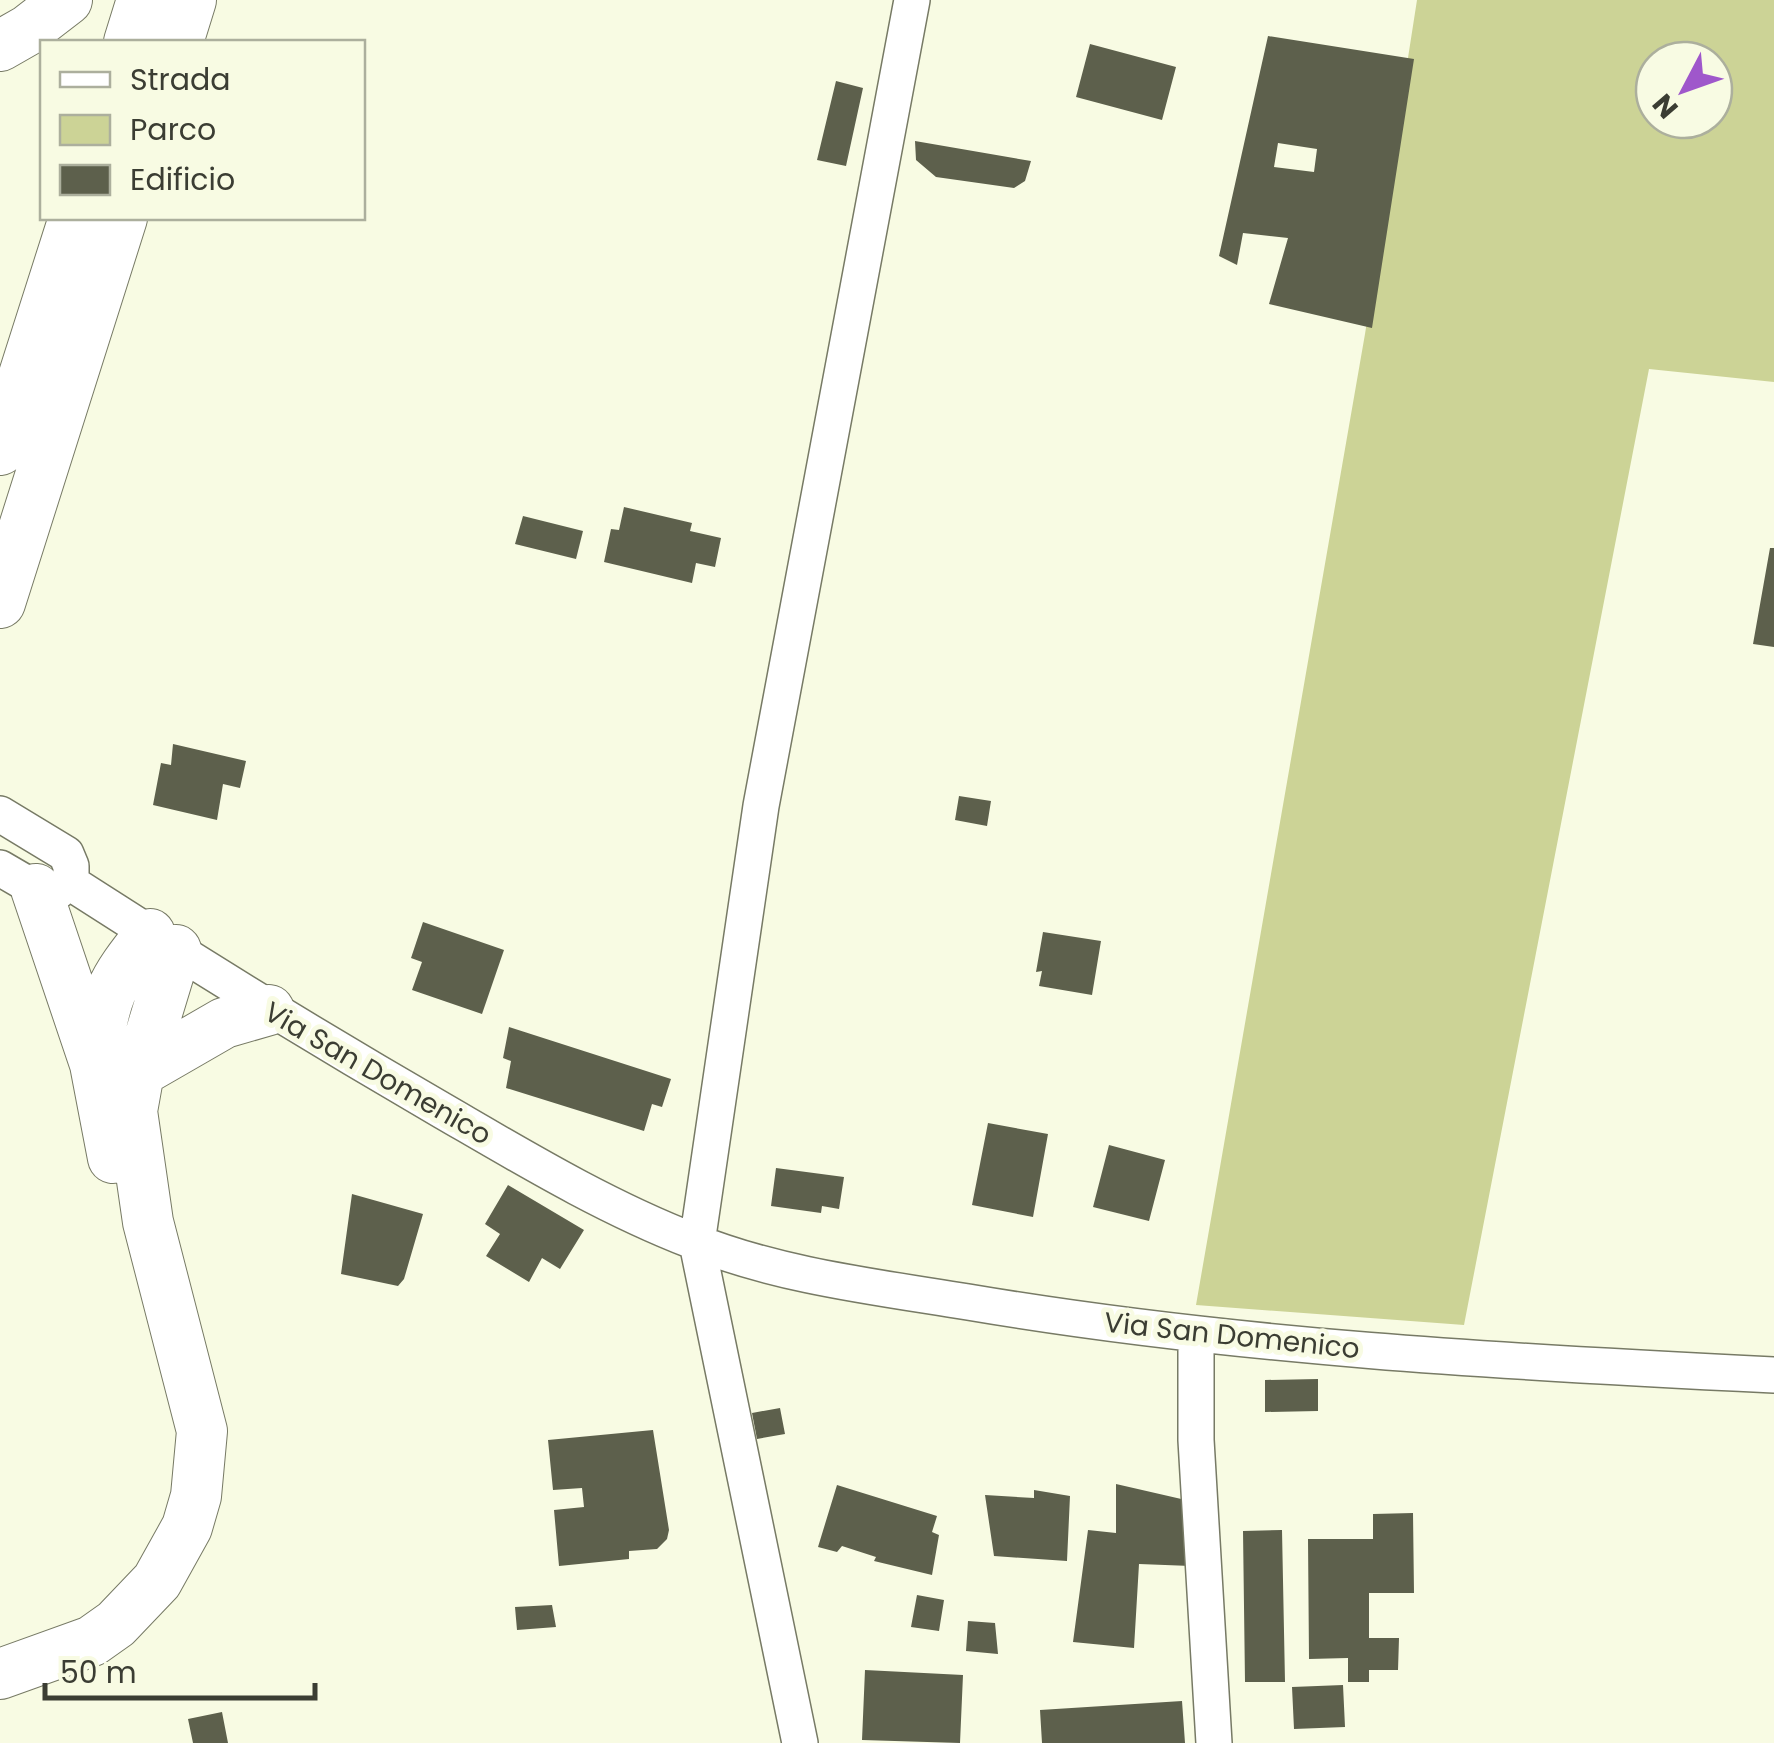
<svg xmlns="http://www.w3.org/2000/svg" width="1774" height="1743" font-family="Poppins,sans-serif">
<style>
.green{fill:#ccd396;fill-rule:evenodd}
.building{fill:#5d604c;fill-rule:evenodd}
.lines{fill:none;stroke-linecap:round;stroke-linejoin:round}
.minor-casing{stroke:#777a65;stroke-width:38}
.highway-casing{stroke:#777a65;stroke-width:52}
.minor{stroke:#fff;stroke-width:35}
.highway{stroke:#fff;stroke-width:50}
.labels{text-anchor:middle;stroke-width:10;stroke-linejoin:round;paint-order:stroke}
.street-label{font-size:28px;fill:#3b3d33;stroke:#f8fbe3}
</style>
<rect width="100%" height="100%" fill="#f8fbe3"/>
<path class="green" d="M1417 0H1774V382L1649 369 1464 1325 1196 1305 1365 334ZM1654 60H1714V120H1654Z"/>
<path class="building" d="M1268 36 1414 59 1372 328 1269 304 1288 238 1243 233 1237 265 1219 256ZM1278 143 1317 149 1314 172 1274 167Z
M1090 44 1176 67 1162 120 1076 97Z
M836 81 863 88 846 166 817 160Z
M915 141 1031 161 1025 181 1014 188 936 177 916 160Z
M624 507 692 523 690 531 721 538 715 567 696 563 692 583 604 562 611 529 619 530Z
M523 516 583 531 576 559 515 544Z
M1770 548H1774V647L1753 644Z
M173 744 246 761 240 788 223 784 217 820 153 805 161 763 171 765Z
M959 796 991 801 987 826 955 820Z
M423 922 504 950 482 1014 412 990 422 962 411 958Z
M1043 932 1101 941 1092 995 1039 986 1042 971 1036 972Z
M509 1027 671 1079 662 1107 652 1104 644 1131 506 1088 511 1061 503 1058Z
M988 1123 1048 1134 1033 1217 972 1205Z
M1109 1145 1165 1160 1149 1221 1093 1207Z
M776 1168 844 1177 839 1209 822 1206 821 1213 771 1206Z
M508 1185 584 1230 560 1269 542 1258 529 1282 486 1256 500 1234 485 1224Z
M352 1194 423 1214 404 1279 398 1286 341 1274Z
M1318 1379V1411L1265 1412V1380Z
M780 1408 785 1434 757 1439 752 1413Z
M653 1430 669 1530 667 1539 657 1549 629 1551V1559L559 1566 554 1510 584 1507 582 1488 553 1490 548 1440Z
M1116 1484 1190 1501 1191 1566 1139 1564 1134 1648 1073 1642 1088 1530 1116 1533Z
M837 1485 937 1516 932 1532 939 1535 932 1575 874 1561 876 1557 842 1546 837 1552 818 1547Z
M1034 1490 1070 1496 1067 1561 994 1556 985 1495 1034 1498Z
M1413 1513 1414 1593H1369V1638H1399L1398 1670H1369V1682H1348V1658L1309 1659 1308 1539H1373V1514Z
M1282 1530 1285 1682H1245L1243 1531Z
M917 1595 944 1600 939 1631 911 1627Z
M552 1605 556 1627 517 1630 515 1607Z
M968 1621 995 1623 998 1654 966 1651Z
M865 1670 963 1675 960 1743 862 1740Z
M1343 1685 1345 1727 1294 1729 1292 1687Z
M1182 1701 1185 1743H1042L1040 1710Z
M222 1712 228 1743H193L188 1719Z"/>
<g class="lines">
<defs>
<path id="minor" d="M0 814 66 854 71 866V883
M0 868 36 889 58 891
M71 883C193 962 317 1038 443 1111 524 1158 605 1207 693 1241 780 1276 876 1287 968 1302 1234 1347 1505 1362 1774 1375
M1196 1334V1440L1214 1743
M800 1743 697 1243 761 806 912 0"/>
<path id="highway" d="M129 42 142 0
M178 42 191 0
M0 46 28 30 67 0
M0 450 74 218
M0 603 122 218
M36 889 95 1064 113 1158
M96 1059C104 997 110 983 150 934
M139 1072 224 1023 269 1010
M0 1674 92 1641 116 1624 157 1581 187 1527 196 1496 202 1431 148 1222 132 1111 139 1072 176 950"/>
</defs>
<use href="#minor" class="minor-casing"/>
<use href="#highway" class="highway-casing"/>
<use href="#minor" class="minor"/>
<use href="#highway" class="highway"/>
</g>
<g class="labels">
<g class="street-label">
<text transform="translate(378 1073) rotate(30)" y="10">Via San Domenico</text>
<text transform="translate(1232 1335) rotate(6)" y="10">Via San Domenico</text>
</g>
</g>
<rect x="40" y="40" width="325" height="180" fill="#f8fbe3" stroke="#acaf9d" stroke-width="2.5"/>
<rect x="60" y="72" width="50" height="15" fill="#ffffff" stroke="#acaf9d" stroke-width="2.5"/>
<text x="130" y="90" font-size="30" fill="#3b3d33">Strada</text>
<rect x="60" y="115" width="50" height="30" fill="#ccd396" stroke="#acaf9d" stroke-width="2.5"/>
<text x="130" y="140" font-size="30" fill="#3b3d33">Parco</text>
<rect x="60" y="165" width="50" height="30" fill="#5d604c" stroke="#acaf9d" stroke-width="2.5"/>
<text x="130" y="190" font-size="30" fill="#3b3d33">Edificio</text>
<g transform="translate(1684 90) rotate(229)"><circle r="48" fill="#f8fbe3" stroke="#acaf9d" stroke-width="2.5"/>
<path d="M0-8L18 38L0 25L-18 38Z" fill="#9f57cb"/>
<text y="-15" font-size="28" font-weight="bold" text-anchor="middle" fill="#3b3d33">N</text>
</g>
<path d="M45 1683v15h270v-15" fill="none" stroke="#3b3d33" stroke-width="5"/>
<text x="60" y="1683" font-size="30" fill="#3b3d33" stroke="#f8fbe3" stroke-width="8" paint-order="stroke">50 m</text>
</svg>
